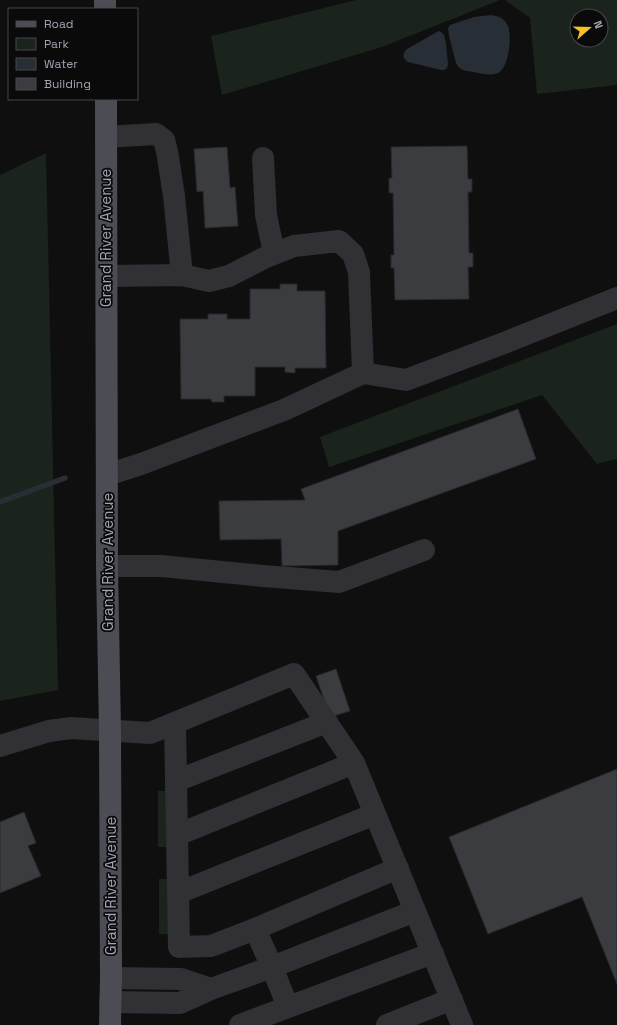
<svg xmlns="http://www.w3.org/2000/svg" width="617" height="1025" font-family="'Space Grotesk',sans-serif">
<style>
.green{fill:#1b231d;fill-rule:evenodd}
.water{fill:#282e35}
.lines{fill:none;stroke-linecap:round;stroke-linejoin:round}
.stream{stroke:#282e35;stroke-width:5.5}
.building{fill:#3b3c40;stroke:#29292c}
.minor{stroke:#303035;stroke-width:22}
.major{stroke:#4c4d54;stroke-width:22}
.labels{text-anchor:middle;stroke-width:3.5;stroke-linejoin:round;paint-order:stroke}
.street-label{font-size:15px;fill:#a0a3b1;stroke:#0a0a0b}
</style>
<rect width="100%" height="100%" fill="#0f0f10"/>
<path class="green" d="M356 0H500L382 47 222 95 211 36Z
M505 0H617V85L537 94 530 18ZM577 16H601V40H577Z
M46 153 58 690 0 701V175Z
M617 324V459L597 464 542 395 329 467 320 437Z
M158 791H169V847H158Z
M159 879H170V934H159Z"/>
<path class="water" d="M491 15C497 16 501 17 505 21 507 24 509 27 509 30 511 39 509 68 498 73 491 76 482 74 474 72 466 71 460 71 456 63L449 36 448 28 450 25 474 17Z
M440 31 444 35 446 44 448 64 447 68 444 70H441L408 62C402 58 402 54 407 49L437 32Z"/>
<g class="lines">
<path class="stream" d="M0 502 65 478"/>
</g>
<path class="building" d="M467 146 468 179H472V192H468L469 253H473V267H468L469 299 395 300 394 268H391V255H394L393 193H389V178H392L391 147Z
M227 147 230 188 235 187 238 226 205 228 203 191 197 192 194 149Z
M280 284H297V291H325L326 368H295V373L285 372V367H255V396H224V402H212L211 399H181L180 319H208V314H227V319H250V289H280Z
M518 409 536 459 338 531V565L282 566 281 539 220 540 219 501 305 500 301 489Z
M336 669 350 711 330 717 316 676Z
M617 769V984L582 897 488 934 449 837Z
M24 812 36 843 28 846 41 876 0 893V822Z"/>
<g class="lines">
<path class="minor" d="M106 137 156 134 164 140 167 151 174 196 182 275
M263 158 266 215 274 253
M107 276 182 275 209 281 229 276 266 257 294 246 339 241 353 254 359 272 363 373
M107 475 141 464 284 410 363 373 406 380 504 343 617 298
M107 566H161L263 576 339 582 424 550
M175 723 179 947 211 946 255 929 272 967 288 1007
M0 746 49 731 71 728 150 733 294 674 354 763 462 1025
M176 781 327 722
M177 835 354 763
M178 893 375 814
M255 929 398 868
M111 978 181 979 211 989
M110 1002 180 1003 211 989 272 967 415 911
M240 1025 433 953
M387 1025 452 999"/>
<path class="major" d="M105 0V9
M106 99 107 566 110 731 111 978 110 1025"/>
</g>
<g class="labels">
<g class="street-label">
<text transform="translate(106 238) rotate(-90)" y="5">Grand River Avenue</text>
<text transform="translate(108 562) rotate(-90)" y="5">Grand River Avenue</text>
<text transform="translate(111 886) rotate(-90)" y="5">Grand River Avenue</text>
</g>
</g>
<rect x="8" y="8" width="130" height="92" fill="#0a0a0b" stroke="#46474d"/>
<rect x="16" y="21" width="20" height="6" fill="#4c4d54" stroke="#46474d"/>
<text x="44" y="28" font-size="12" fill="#a0a3b1">Road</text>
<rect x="16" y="38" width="20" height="12" fill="#1b231d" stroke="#46474d"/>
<text x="44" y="48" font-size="12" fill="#a0a3b1">Park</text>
<rect x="16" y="58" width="20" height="12" fill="#282e35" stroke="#46474d"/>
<text x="44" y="68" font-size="12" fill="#a0a3b1">Water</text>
<rect x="16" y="78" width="20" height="12" fill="#3b3c40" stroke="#46474d"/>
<text x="44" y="88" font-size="12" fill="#a0a3b1">Building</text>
<g transform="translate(589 28) rotate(70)"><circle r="19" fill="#0a0a0b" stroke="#46474d"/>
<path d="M0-3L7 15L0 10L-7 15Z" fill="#f1c226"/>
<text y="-6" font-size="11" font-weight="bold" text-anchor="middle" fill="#a0a3b1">N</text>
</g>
</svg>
